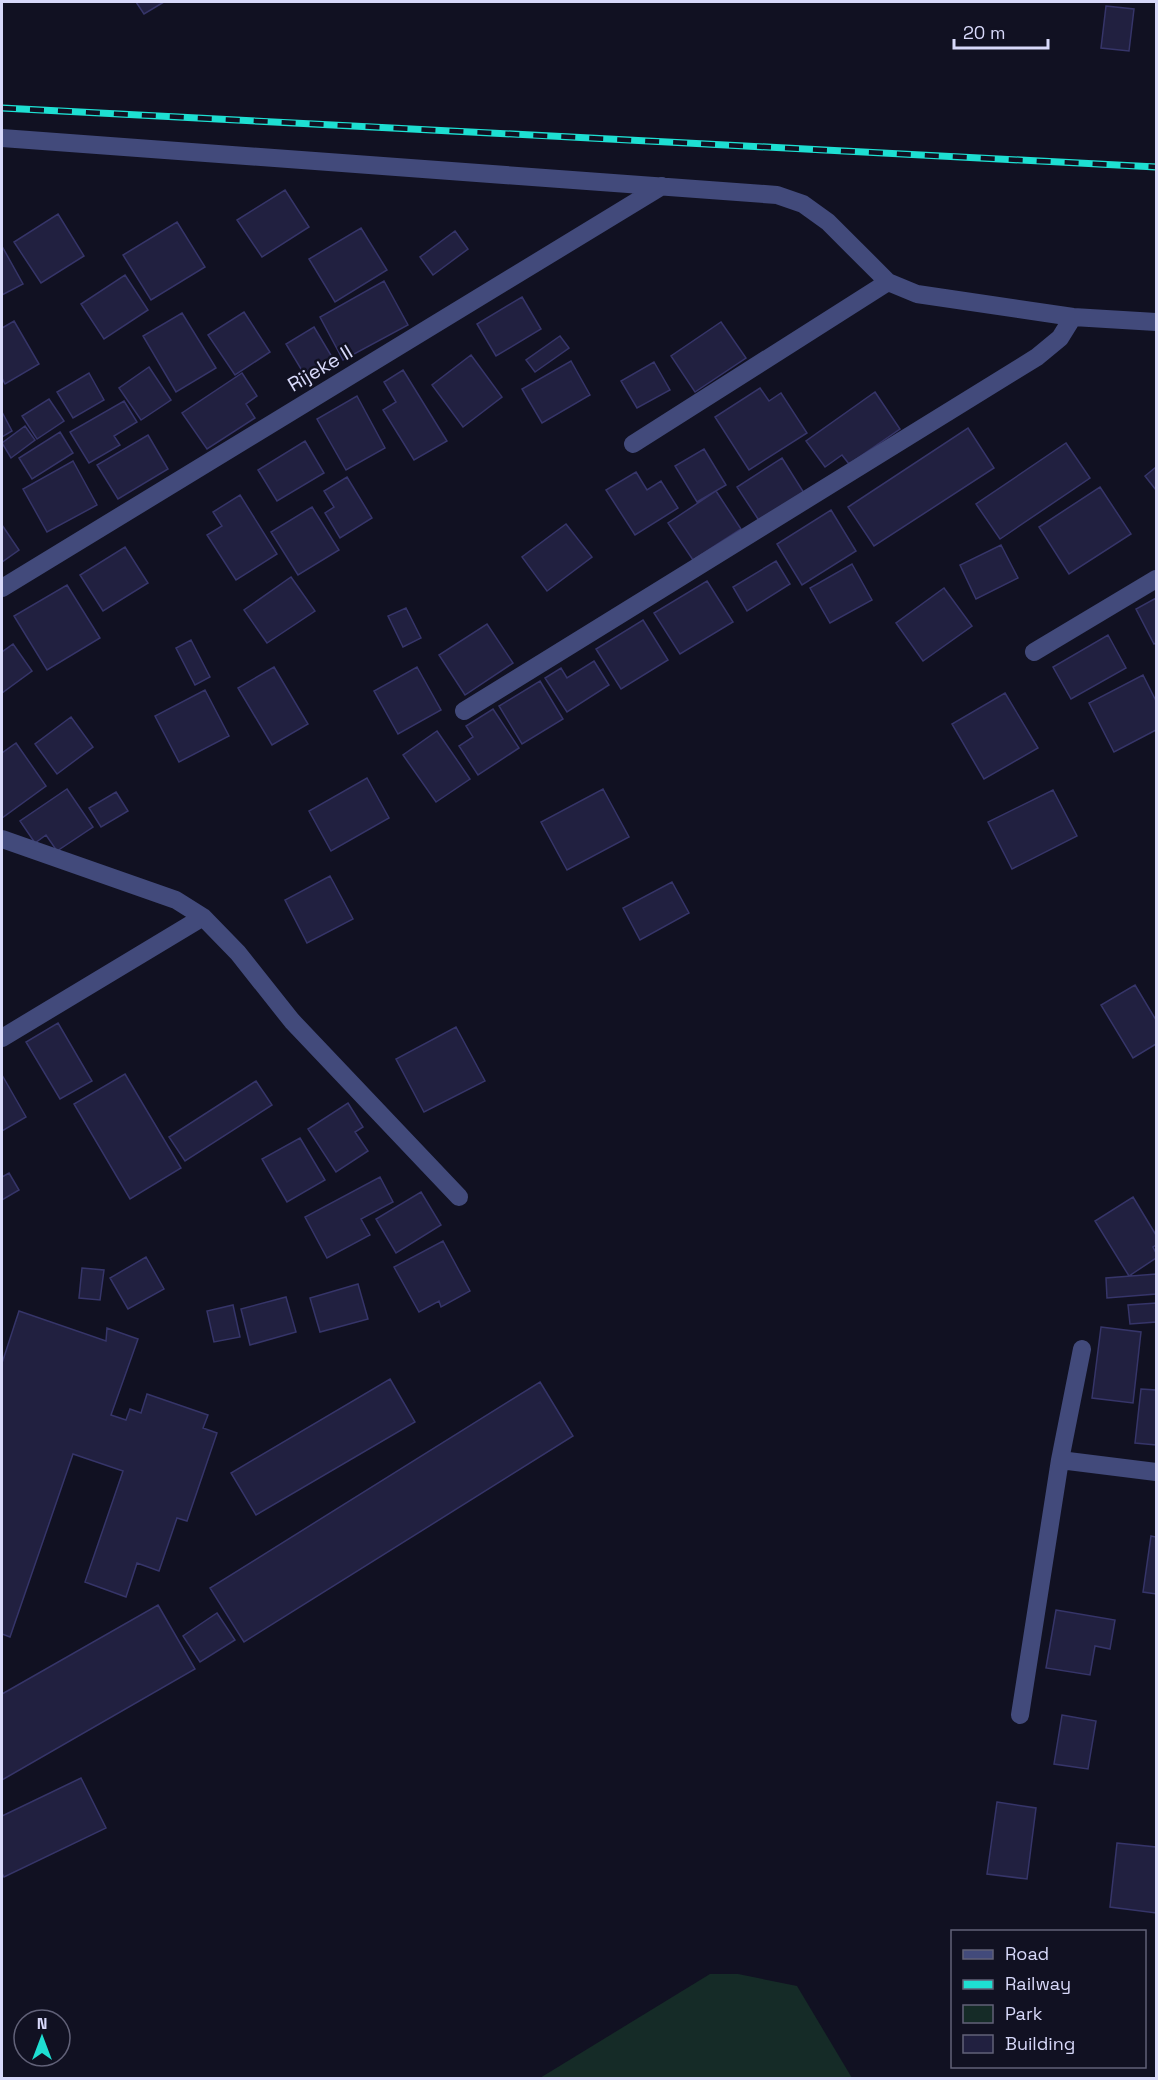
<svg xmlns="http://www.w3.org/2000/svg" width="1158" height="2080" font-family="'Space Grotesk',sans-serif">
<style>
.green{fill:#152b27}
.building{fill:#212040;stroke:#363569;stroke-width:1.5}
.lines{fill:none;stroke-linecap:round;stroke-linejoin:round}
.minor{stroke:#424a7b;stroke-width:18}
.rail-casing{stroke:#1edfd2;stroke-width:7}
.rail{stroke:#112;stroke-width:4.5;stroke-dasharray:14;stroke-linecap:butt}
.labels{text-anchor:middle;stroke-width:5;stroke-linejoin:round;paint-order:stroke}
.street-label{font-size:20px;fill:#d8d9fa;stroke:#112}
</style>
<rect width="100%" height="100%" fill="#112"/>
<path class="green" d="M710 1974H738L797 1986 852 2078H540Z"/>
<path class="building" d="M136 2H164L144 14Z
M1106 6 1134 9 1129 51 1101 48Z
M285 190 309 227 262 257 237 220Z
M58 214 84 256 41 283 14 242Z
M177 222 205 267 151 300 123 255Z
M361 228 387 270 335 302 309 259Z
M455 231 468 249 433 275 420 257Z
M3 248 23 284 2 295V249Z
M125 275 148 310 104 339 81 304Z
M384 281 408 325 343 360 320 317Z
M522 297 541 329 496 356 477 324Z
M244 312 270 352 235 375 208 335Z
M182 313 216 368 176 392 143 336Z
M14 321 39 364 5 384 2 378V328Z
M721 322 746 358 695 392 671 356Z
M314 327 335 362 307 379 286 344Z
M560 336 569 348 535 372 526 360Z
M471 355 502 397 463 427 432 385Z
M571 361 590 395 542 423 522 389Z
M654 362 670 390 637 408 621 381Z
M149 367 171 400 141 420 119 388Z
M403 370 447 441 414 460 383 410 396 402 384 382Z
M89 373 104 400 73 418 57 392Z
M242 373 257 396 246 404 255 418 207 449 182 413Z
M760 388 769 401 781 393 807 433 749 470 715 417Z
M875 392 900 429 849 464 842 455 825 467 806 441Z
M357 396 385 448 346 470 317 419Z
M49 399 64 421 37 439 22 416Z
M124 401 137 422 114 436 120 445 89 463 70 432Z
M2 412 12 431 2 437Z
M25 426 35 440 11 458 2 443Z
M968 428 994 468 874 546 848 507Z
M60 432 73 453 32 479 19 458Z
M148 435 168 469 118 499 97 465Z
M305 441 324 473 277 501 258 470Z
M1066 443 1090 478 1000 539 976 504Z
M704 449 726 485 697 502 675 466Z
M782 458 804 493 760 522 737 487Z
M73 461 97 505 47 532 23 489Z
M1156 467V490L1145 476Z
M636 472 647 490 661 481 678 508 635 535 606 490Z
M347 477 372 518 340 538 325 513 334 507 324 491Z
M1100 487 1131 534 1069 574 1039 527Z
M716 491 741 529 693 560 668 523Z
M240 495 277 554 236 580 207 535 222 526 213 512Z
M312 507 339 550 298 575 271 532Z
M831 510 856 551 802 585 777 544Z
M566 524 592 557 547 591 522 557Z
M2 525 19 550 2 562Z
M1001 545 1018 578 976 599 960 565Z
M125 547 148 583 103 611 80 575Z
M776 561 790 584 747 611 733 587Z
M852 564 872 600 830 623 810 588Z
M291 577 315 611 267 643 244 610Z
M707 581 733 622 680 654 654 613Z
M67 585 100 638 47 670 14 616Z
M944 588 972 626 923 661 896 623Z
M1156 598V643L1154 644 1136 609Z
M406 608 421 638 403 647 388 616Z
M643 620 668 660 621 689 596 649Z
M487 624 513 663 465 695 439 655Z
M1108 635 1126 668 1071 699 1053 667Z
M191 640 210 677 195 685 176 648Z
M13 644 32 671 2 693V652Z
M594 661 609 685 567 712 545 678 561 668 567 678Z
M274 667 308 724 272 745 238 688Z
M417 667 441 710 398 734 374 691Z
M1143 675 1156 701V730L1114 752 1089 703Z
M540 681 563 719 522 744 499 706Z
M205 690 229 736 179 762 155 716Z
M1005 693 1038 748 984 779 952 724Z
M493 709 519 748 478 775 459 746 473 737 466 726Z
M71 717 93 747 57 774 35 744Z
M437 731 470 779 436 802 403 755Z
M16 743 46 786 2 818V753Z
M367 778 389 818 331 851 309 811Z
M67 789 93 827 57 851 46 835 35 843 20 821Z
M603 789 629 837 567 870 541 822Z
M1053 790 1077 836 1012 869 988 822Z
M116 792 128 811 101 827 89 808Z
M330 876 353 919 307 943 285 900Z
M672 882 689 913 640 940 623 908Z
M1135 985 1156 1020V1044L1133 1058 1101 1005Z
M58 1023 92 1081 60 1099 26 1042Z
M456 1027 485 1081 424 1112 396 1059Z
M125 1074 181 1168 130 1199 74 1104Z
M2 1075 26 1117 2 1131Z
M256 1081 272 1105 185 1161 169 1137Z
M348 1103 363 1127 355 1132 368 1151 336 1172 308 1129Z
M300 1138 325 1180 287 1202 262 1159Z
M9 1173 19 1190 2 1200V1177Z
M380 1177 393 1202 361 1219 370 1235 327 1258 305 1217Z
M421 1192 441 1225 396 1253 376 1219Z
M1133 1197 1156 1235V1245L1153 1247 1156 1253V1258L1129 1276 1095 1221Z
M443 1241 470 1291 441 1307 439 1301 419 1312 394 1267Z
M146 1257 164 1289 128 1309 110 1278Z
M82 1268 104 1270 100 1300 79 1298Z
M1156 1274V1294L1107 1298 1106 1278Z
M358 1284 368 1319 320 1332 310 1298Z
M286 1297 296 1332 250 1345 241 1309Z
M1156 1303V1322L1130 1324 1128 1305Z
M233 1305 240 1337 214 1342 207 1311Z
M19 1311 106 1341 107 1328 138 1339 111 1415 126 1420 130 1409 141 1413 147 1394 208 1415 203 1428 217 1433 187 1521 177 1518 159 1571 137 1563 126 1597 85 1582 123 1471 73 1454 10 1637 2 1634V1363Z
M1101 1327 1141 1332 1133 1403 1092 1398Z
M390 1379 415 1422 256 1515 231 1473Z
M540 1382 573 1436 244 1642 210 1588Z
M1141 1389 1156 1390V1445L1135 1443Z
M1151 1536 1156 1537V1594L1143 1592Z
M158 1605 195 1669 2 1780V1694Z
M1056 1610 1115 1620 1110 1649 1095 1646 1090 1675 1046 1668Z
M217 1613 235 1640 200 1662 183 1636Z
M1062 1715 1096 1721 1088 1769 1054 1764Z
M81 1778 106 1828 4 1877 2 1873V1816Z
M997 1802 1036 1808 1027 1879 987 1874Z
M1117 1843 1156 1847V1913L1110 1907Z"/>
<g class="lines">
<path class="minor" d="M2 138 777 195 803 204 828 222 888 282 917 294 1073 317 1156 322
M633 444 888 282
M2 588 662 186
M1034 652 1156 579
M464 711 1037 357 1060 338 1073 317
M2 839 176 900 203 917 238 953 292 1021 459 1197
M2 1038 203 917
M1060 1460 1156 1472
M1020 1715 1060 1460 1082 1349"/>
<defs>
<path id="rail" d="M2 108 1156 167"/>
</defs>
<use href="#rail" class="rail-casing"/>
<use href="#rail" class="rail"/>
</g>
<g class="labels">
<g class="street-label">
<text transform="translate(320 368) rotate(-31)" y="7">Rijeke II</text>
</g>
</g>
<rect width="1158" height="2080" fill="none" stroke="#d8d9fa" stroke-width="6"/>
<rect x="951" y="1930" width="195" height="138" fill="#111122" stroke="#616178" stroke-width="1.5"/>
<rect x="963" y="1950" width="30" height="9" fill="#424a7b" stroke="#616178" stroke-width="1.5"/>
<text x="1005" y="1960" font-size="18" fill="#d8d9fa">Road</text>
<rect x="963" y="1980" width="30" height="9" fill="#1edfd2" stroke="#616178" stroke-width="1.5"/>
<text x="1005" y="1990" font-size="18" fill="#d8d9fa">Railway</text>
<rect x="963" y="2005" width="30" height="18" fill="#152b27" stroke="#616178" stroke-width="1.5"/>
<text x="1005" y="2020" font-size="18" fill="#d8d9fa">Park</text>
<rect x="963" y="2035" width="30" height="18" fill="#212040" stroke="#616178" stroke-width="1.5"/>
<text x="1005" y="2050" font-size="18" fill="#d8d9fa">Building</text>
<g transform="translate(42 2038)"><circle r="28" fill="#111122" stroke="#616178" stroke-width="1.5"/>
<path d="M0-4.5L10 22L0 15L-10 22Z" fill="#1edfd2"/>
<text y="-9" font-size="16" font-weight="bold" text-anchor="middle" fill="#d8d9fa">N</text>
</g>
<path d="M954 39v9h94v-9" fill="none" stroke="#d8d9fa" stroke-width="3"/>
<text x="963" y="39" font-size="18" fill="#d8d9fa" stroke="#111122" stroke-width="4.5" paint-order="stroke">20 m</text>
</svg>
